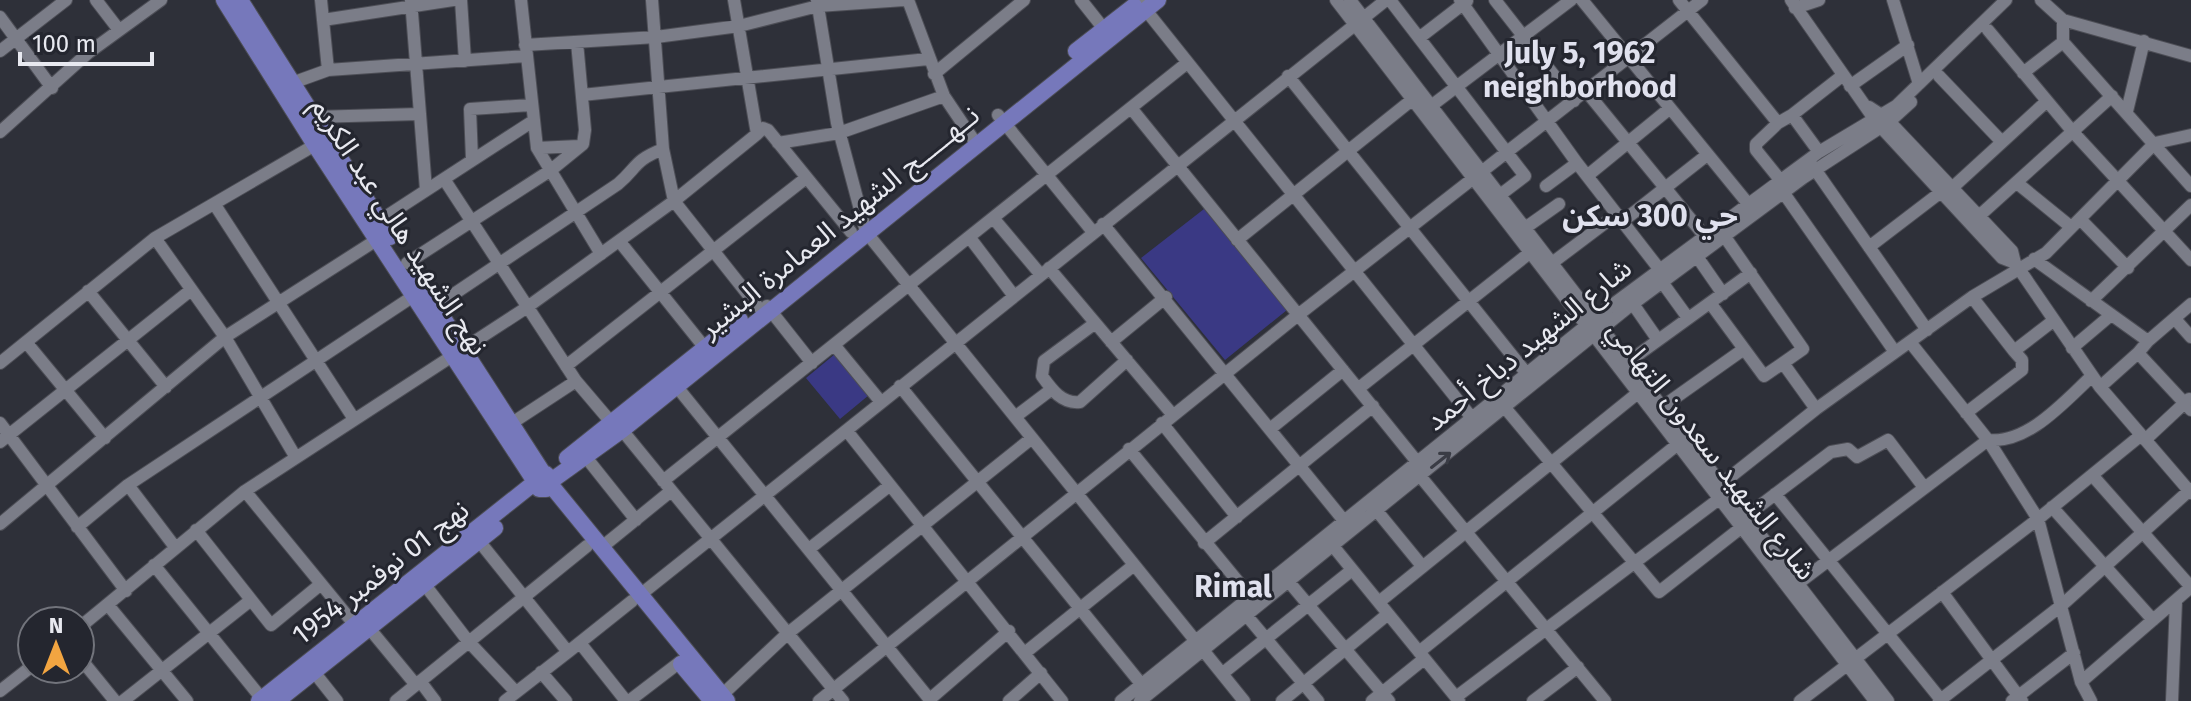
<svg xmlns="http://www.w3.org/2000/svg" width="2191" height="701" font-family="'Fira Sans','Noto Sans Arabic',sans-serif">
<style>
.green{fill:#3a3984}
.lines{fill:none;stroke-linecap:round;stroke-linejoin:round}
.minor-casing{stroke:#4d4e56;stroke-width:14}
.major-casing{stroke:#4d4e56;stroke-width:18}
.minor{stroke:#7b7d88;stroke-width:12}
.major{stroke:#7678bb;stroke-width:16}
.oneway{stroke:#3a3c45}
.labels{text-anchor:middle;stroke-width:6;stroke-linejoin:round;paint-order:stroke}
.street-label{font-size:28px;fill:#e8e9f0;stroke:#24262f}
.neighbourhood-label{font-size:30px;font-weight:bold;fill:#e0e1ee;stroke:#24262f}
</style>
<rect width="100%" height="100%" fill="#2e3039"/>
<path class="green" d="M1204 209 1287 310 1225 360 1141 258Z
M835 354 869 395 840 419 806 378Z"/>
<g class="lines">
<defs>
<path id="minor" d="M96 0 119 30
M321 0 328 70
M411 0 426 190
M461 0 465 61
M521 0 537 148 601 254
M652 0 663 149 674 201 757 306
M734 0 757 134 763 128 768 130 851 232
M817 0 837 123 866 232 1244 701
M908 0 944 96 977 145
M1081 0 1104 29
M1336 0 1875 701
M1350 0 1888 701
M1390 0 1525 176 1500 195
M1460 0 1577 163 1660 270
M1495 0 1574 101
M1582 0 1754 211
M1679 0 1778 123 1792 115 1819 152
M1791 0 1877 123 2002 258 2015 263
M1893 0 1919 84
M2041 0 2063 20 2191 56
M1141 4 1472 418
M1795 8 1819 0
M0 17 52 88
M323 20 453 0
M2063 20V42L2191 186
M1988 30 2073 132 2191 260
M1419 38 1467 1
M525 45 656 37 739 26 818 6 904 0
M0 51 66 0
M2023 73 2063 42
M934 74 1024 0
M1288 76 1527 374
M1939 76 2002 142
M292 83 328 70 526 56
M1850 86 1908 45
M1586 91 1711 244
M582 95 928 59
M1431 106 1571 0
M1869 107 1886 118 2012 251 2015 263 2100 387 2191 493
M1131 108 1418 463
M2127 111 2144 41
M998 115 1093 232
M1792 115 1842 76
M313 117 419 114
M1778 123 1756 144V150L1781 181
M0 132 88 53 161 0
M778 143 839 133 944 96
M537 148 579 146
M472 159 470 109 531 105
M1812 165 1927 330
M1587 176 1669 109
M444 179 576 381 610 421 622 430 843 701
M2017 183 2071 227
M1546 186 1577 163
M1952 188 2047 101
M1783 192 1895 352
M215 205 354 419
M1979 216 2112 96
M994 219 1041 275
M2080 219 2128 268
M379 221 533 121
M1623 221 1707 155
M1103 224 1345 522
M1525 228 1559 204
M1725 237 1803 349 1783 363 1816 409
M155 238 225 337 295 456
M970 238 1014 296
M1237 240 1413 99
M620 242 705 348
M1869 247 1941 192
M1698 258 1723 294
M2034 259 2148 341 2191 304
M407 263 551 170 583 144 585 130 577 42
M1552 263 1617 214
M1049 268 1172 414
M1662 282 1688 318
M88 291 166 387
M1972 297 2014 351
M2091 301 2191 205
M1633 304 1658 340
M1711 304 1764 376 1783 363
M436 306 618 184C638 167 633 161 663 149
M767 306 812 363
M2175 319 2191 337
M1094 324 1044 361 1042 376C1052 390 1062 404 1080 402L1127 360
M2148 341 2138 353 2191 410
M1111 342 1166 297
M1910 342 1988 440 2038 519 2081 682 2091 701
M835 346 881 402
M2072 348 2111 315
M1628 362 1751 273
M0 363 26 342
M566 366 806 178
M673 382 931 701
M900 386 1142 685
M2100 387 2138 353
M1359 388 1532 251
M1662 407 1744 349
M1506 409 1659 592 1742 527
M1966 413 2022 370V360L2014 351 2053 321
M1015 417 1052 389
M0 423 126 591
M512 423 576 381
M1162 423 1237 517
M1270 429 1343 370
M847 431 1062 701
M105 438 26 342 155 238 320 142
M2145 440 2189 399
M0 442 191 290
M1129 449 1254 601
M585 456 636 520
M2092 475 2191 587
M1420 476 1605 701
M663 481 1187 63
M1715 489 1816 409 1972 297 2046 253 2155 143 2191 135
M245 491 354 624
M1775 494 1942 701
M2052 507 2153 620
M1377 511 1422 566
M1745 517 1831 452 1848 449 1857 457 1888 440 1923 486
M0 524 225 337 378 239
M77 527 128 485
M196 530 271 625 321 584
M479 541 568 652 632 601
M1204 543 1373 406
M1333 546 1459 701
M175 547 128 485 415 295
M602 547 671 491
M809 549 889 486
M154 565 262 699
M1289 582 1389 701
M425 585 468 641 516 692
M1792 588 1988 440C2028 444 2064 402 2092 376
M1942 592 2022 701
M640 595 1386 0
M1379 602 1644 388
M108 605 187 701
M1247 616 1318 701
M80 627 245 491 526 308 674 201 757 134
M369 628 416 685
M580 643 626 701
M1026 652 1134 565
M1419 652 1678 444
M80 658 115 701
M314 672 337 701
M541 672 566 701
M1223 673 1352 570
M420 681 435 701
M2081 682 2191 587
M0 691 32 666
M722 695 787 634 1032 438
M1456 697 1719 499
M930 699 1009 631
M123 701 251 600
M396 701 587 546
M505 701 568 652
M629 701 680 662
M819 701 1298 315 1702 0
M1009 701 1041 673
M1121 701 1608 308 1819 152 1896 106 2006 0
M1140 701 1626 309 1803 178 1889 122 1911 102
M1282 701 1388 614
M1372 701 1424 659
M1533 701 1578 667
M1800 701 2038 519 2140 436
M1939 701 2062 605 2191 489
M2012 701 2074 653
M2172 701 2176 601"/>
<path id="major" d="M224 0 315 145 534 480
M240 0 390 237
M1076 51 1134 6
M416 276 543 473
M567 458 740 320
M551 481 622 430 1158 0
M550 484 727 701
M681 664 712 701
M259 701 534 483 538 474H546L550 479 546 489H539L534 483
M277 701 495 528"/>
</defs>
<use href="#minor" class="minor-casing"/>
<use href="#major" class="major-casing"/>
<use href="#minor" class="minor"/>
<use href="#major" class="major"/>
</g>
<defs><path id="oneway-shaft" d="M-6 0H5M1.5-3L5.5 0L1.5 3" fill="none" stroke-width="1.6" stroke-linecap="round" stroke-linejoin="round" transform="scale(2)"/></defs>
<use class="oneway" href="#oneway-shaft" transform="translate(1441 460) rotate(-38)"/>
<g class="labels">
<g class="street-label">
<text transform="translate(839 221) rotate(-39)" y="10">نــهـــــج الشهيد العمامرة البشير</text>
<text transform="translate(400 226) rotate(57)" y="10">نهج الشهيد هالي عبد الكريم</text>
<text transform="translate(1528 344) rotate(-39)" y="10">شارع الشهيد دباخ أحمد</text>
<text transform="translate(1712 450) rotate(52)" y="10">شارع الشهيد سعدون التهامي</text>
<text transform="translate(380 572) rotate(-38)" y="10">نهج 01 نوفمبر 1954</text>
</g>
<g class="neighbourhood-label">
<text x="1580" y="63">July 5, 1962<tspan x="1580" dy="34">neighborhood</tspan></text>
<text x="1650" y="226">حي 300 سكن</text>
<text x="1233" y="597">Rimal</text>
</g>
</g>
<g transform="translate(56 645)"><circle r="38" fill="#24262f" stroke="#72747c" stroke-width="2"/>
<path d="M0-6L14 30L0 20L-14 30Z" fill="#f2a541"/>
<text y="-12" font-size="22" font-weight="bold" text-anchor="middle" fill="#e8e9f0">N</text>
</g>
<path d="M20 52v12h132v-12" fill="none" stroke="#e8e9f0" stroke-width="4"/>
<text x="32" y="52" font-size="24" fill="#e8e9f0" stroke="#24262f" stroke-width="6" paint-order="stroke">100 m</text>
</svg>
